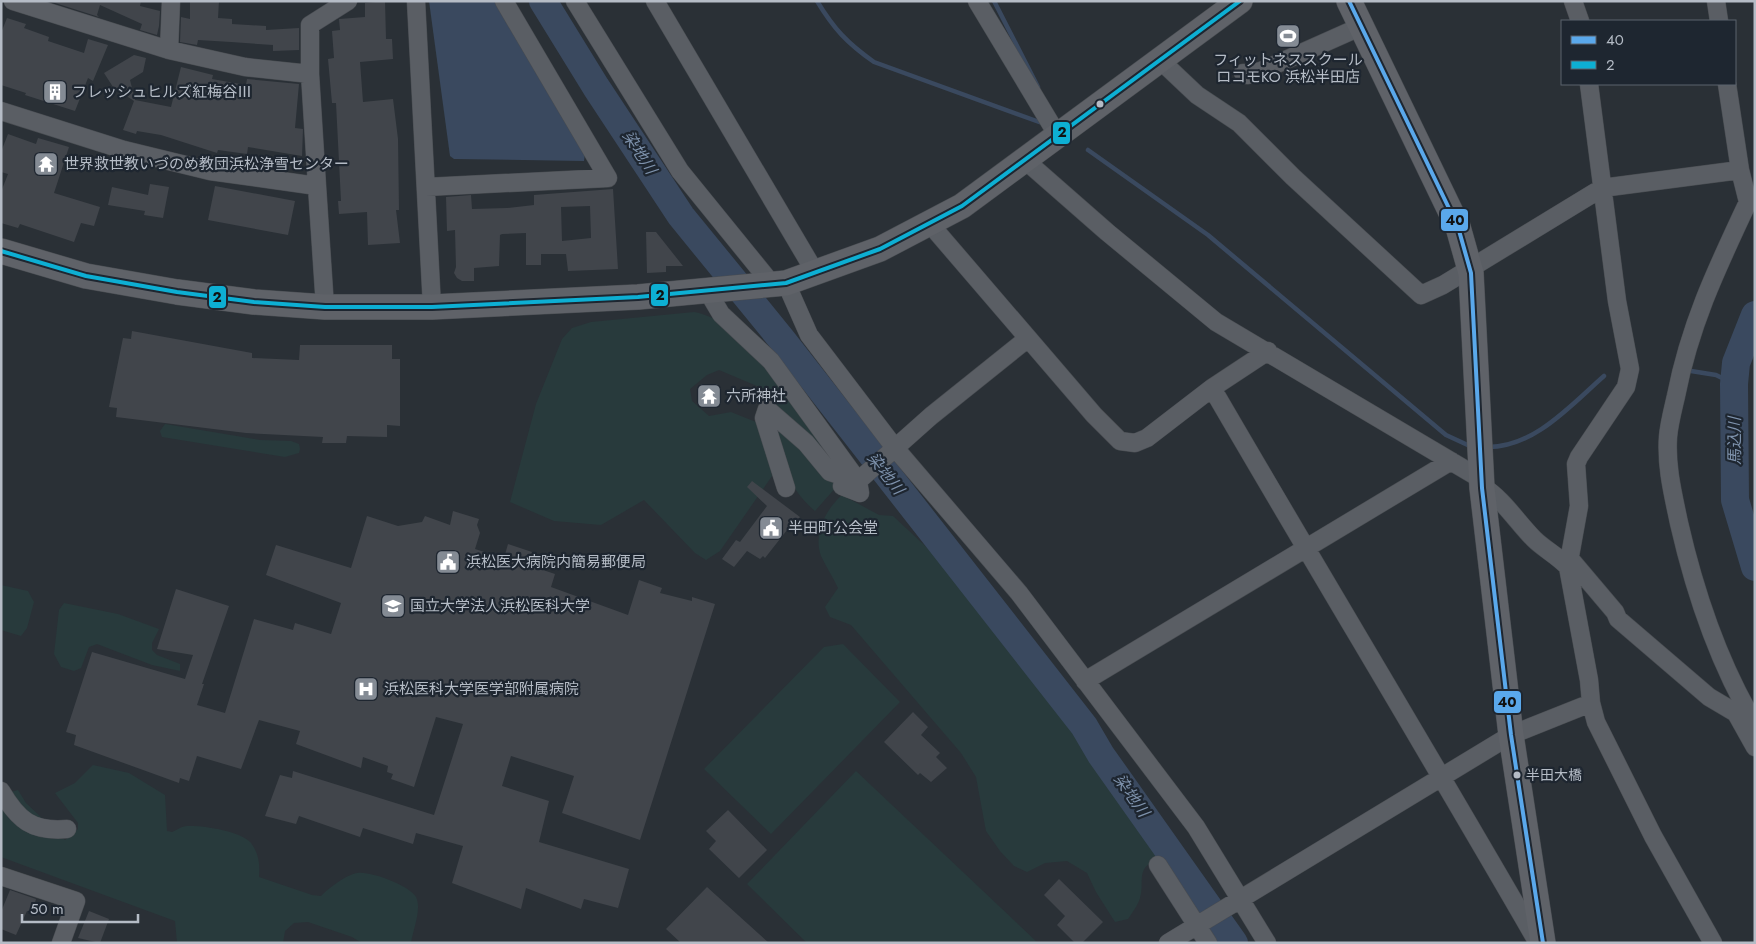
<svg xmlns="http://www.w3.org/2000/svg" width="1756" height="944" font-family="Jost,'Noto Sans JP',sans-serif">
<style>
.green{fill:#283a3c}
.water{fill:#3a495f}
.lines{fill:none;stroke-linecap:round;stroke-linejoin:round}
.stream{stroke:#3a495f;stroke-width:4.5}
.river{stroke:#3a495f;stroke-width:28}
.building{fill:#41454b;fill-rule:evenodd}
.street-casing{stroke:#484c51;stroke-width:19}
.secondary-casing{stroke:#484c51;stroke-width:26}
.street{stroke:#5a5e64;stroke-width:18}
.secondary{stroke:#5f6268;stroke-width:25}
.bus-1-casing{stroke:#1e2630;stroke-width:8}
.bus-2-casing{stroke:#1e2630;stroke-width:8}
.bus-1{stroke:#5aa8eb;stroke-width:4}
.bus-2{stroke:#0dafd3;stroke-width:4}
.bus-dot{fill:#b5bcc6;stroke:#1e2630;stroke-width:2}
.labels{text-anchor:middle;stroke-width:4.5;stroke-linejoin:round;paint-order:stroke}
.bus-label{font-size:14px;fill:#b5bcc6;stroke:#1e2630;text-anchor:start}
.poi-label{font-size:15px;fill:#b5bcc6;stroke:#1e2630;text-anchor:start}
.water-label{font-size:16px;font-style:italic;fill:#7e92ac;stroke:#1e2630}
.line-badge{stroke:#1e2630;stroke-width:2}
.pale-badge-label{font-size:14px;text-anchor:middle;font-weight:bold;fill:#111}
</style>
<rect width="100%" height="100%" fill="#2a3036"/>
<path class="green" d="M694 312C746 319 817 432 848 474L831 467 777 407 769 391 719 370 707 375 690 389 692 401 709 416 731 412 756 422 770 463 772 476 720 551 706 560 695 553 644 500 601 525 554 521 510 502 536 404 562 339 572 328 591 322Z
M768 419 838 485 815 511C787 488 778 453 768 419Z
M165 424 260 440 291 441 299 444 300 449 299 453 285 457 162 437 160 431Z
M842 495 879 515 893 516 952 571 1011 642 1079 730 1099 764 1161 850 1156 860C1135 869 1145 882 1140 898 1138 905 1132 913 1128 919L1115 922 1096 892 1087 873 1067 861 1045 863 1027 872 1014 866 1000 851 986 831 976 777 961 753 851 625 830 617 825 607 838 588C833 577 826 567 821 556 813 534 826 509 842 495Z
M1 585 28 591 34 602 27 628 21 636 1 630Z
M64 603 118 614 159 629 152 643V650L157 655 180 664V671L152 665 97 644 89 647 81 668 74 671 61 667 54 654 59 610Z
M843 644 900 702 771 834 704 769 824 647Z
M93 765 129 773 165 795 167 831 172 832C177 830 182 826 187 826 201 825 242 831 251 843 259 854 260 864 259 877L312 895 321 896C329 888 346 875 357 873 369 870 411 886 416 897 422 909 413 930 411 943H362L352 937 308 922 294 923 285 931 283 943H177L175 921 1 857V811L7 793 18 790 26 803 65 840 78 829V823L55 793 75 783Z
M856 771 1038 943H807L747 884Z"/>
<path class="water" d="M429 1H495L585 153 584 161 454 159 450 156Z"/>
<g class="lines">
<path class="stream" d="M817 1C834 29 847 43 874 62L1042 123
M994 1 1038 87
M1088 150 1208 235 1446 435 1472 447
M1691 371 1716 375 1734 384
M1487 447C1534 448 1572 404 1604 376"/>
<path class="river" d="M543 1 596 87 681 216 783 341 1084 726 1101 755 1234 943
M1755 315 1736 363 1734 384 1735 500 1755 567"/>
</g>
<path class="building" d="M49 1H141L140 6 160 11 159 26 157 35 140 30 142 24 100 5 97 15 99 17Z
M190 1H219L218 18 232 19V24L266 26V30L299 28V50L273 51V45L231 42 198 40 197 45 180 42 181 17 190 19Z
M385 1 386 39H392L393 59 360 62 363 102 393 99 398 139 399 210H396L400 243 368 245 367 212 339 214 338 201H341L336 103H332L328 59 334 58 332 31 340 30 339 19 365 17V3Z
M7 18 26 24 24 28 49 37 48 41 84 53 88 39 108 45 93 81 88 78 75 111 25 95 26 93 1 85V33Z
M134 55 146 58 143 72 130 80 135 100 171 107 181 67 213 75 212 79 246 85 247 79 299 84 295 128 303 129 302 156 248 147 247 154 218 150 217 153 161 135 137 131 136 134 123 130 134 101 113 87 104 73Z
M8 134 36 144 38 138 69 147 54 193 100 207 94 226 81 223 74 242 20 224 18 228 1 223V192L8 174 1 172V152Z
M150 184 169 187 163 218 144 215 145 211 108 205 112 187 148 195Z
M215 186 295 201 288 235 208 220Z
M613 189 618 269 568 271 566 254H541V265H526V233L502 234 500 235 499 266 474 268V281H462L457 278 454 273 456 267 455 230 447 231 446 197 471 195 472 209 507 208 534 205V195ZM590 206 591 238 562 241 561 207Z
M646 232H656L683 266H666V272L647 273Z
M132 331 252 353V358L299 360 300 345H392V359H400V426L387 425V437L347 436 346 443H322L323 437 246 433 116 417 117 408 109 407 123 338 131 339Z
M752 481 800 517 793 526 791 525 765 558 763 556 760 559 747 551 734 567 722 559 736 540 740 542 767 506 747 487Z
M453 511 479 519 477 525 480 533 475 549 504 558 508 544 532 552 528 565 555 574 551 587 628 615 639 580 662 588 660 593 692 601V597L715 604 640 840 562 813 574 776 511 756 502 786 549 801 539 842 629 869 618 908 584 899 581 909 526 888 521 909 452 883 463 846 416 833 413 844 363 828 360 837 299 816 296 824 265 816 280 775 292 778 293 771 434 815 463 724 436 717 414 787 391 779 393 774 387 772 388 766 363 757 361 768 296 744 300 731 259 720 241 769 197 756 189 781 180 778 179 783 74 745 76 735 66 732 92 652 185 679 193 655 157 649 176 589 229 606 202 684H204L197 705 225 713 254 619 293 630 295 623 331 634 341 603 266 575 276 545 351 568 367 516 398 526 422 522 425 516 450 525Z
M913 712 928 727 921 735 940 753 936 757 947 768 931 782 920 773 918 775 884 742Z
M728 810 767 850 739 878 709 849 716 841 706 831Z
M1059 879 1103 922 1082 943H1075L1057 925 1065 916 1044 895Z
M707 887 769 943H681L666 929Z
M10 890 36 899 32 913 27 911 16 935 1 929V912Z
M89 911 109 919 100 943 78 938Z"/>
<g class="lines">
<defs>
<path id="street" d="M13 1 169 50 245 67 310 74
M416 1 432 307
M575 1 680 171 771 283
M655 1 815 272
M977 1 1058 136
M1573 1 1580 21
M1716 1 1719 21
M169 50 171 1
M1160 60 1197 95 1239 123 1293 177 1421 295 1443 285 1602 188 1740 170
M1243 73 1247 75 1261 71 1362 26
M1589 84 1617 301 1630 369 1626 387 1579 457 1576 464 1579 506 1568 567 1589 680 1591 703 1596 722 1653 836 1713 943
M1727 84 1740 170 1748 202C1717 268 1690 324 1676 396 1673 409 1669 424 1668 437 1666 467 1673 494 1679 523 1695 593 1718 662 1755 724
M1 111 124 150 210 171 317 186 325 307
M1026 161 1107 232 1216 322 1481 479
M317 186 310 74V25L348 1
M426 187 608 178 504 1
M930 224 1094 415 1120 441 1135 443 1147 438 1212 388 1268 351
M786 283 809 335 895 448 1019 593 1196 827 1267 943
M708 292 721 314 771 361 858 481 860 493 842 486
M1212 388C1320 574 1431 757 1538 943
M858 481 931 416 1027 339
M1482 486C1503 499 1517 522 1534 539 1544 549 1558 556 1568 567
M786 488 764 418 767 409 806 443 830 472 858 481
M1571 560 1615 612 1618 619 1709 697 1736 713 1755 747
M1085 681 1451 461
M1 791C18 820 32 832 67 829
M1158 865 1208 943
M1 876 76 901 61 943
M1168 943 1511 735 1591 703"/>
<path id="secondary" d="M1349 1 1458 227 1471 273 1482 488 1511 735 1543 943
M1 251 86 276 177 292 254 302 325 307H432L638 297 786 283 880 249 962 206 1240 1"/>
</defs>
<use href="#street" class="street-casing"/>
<use href="#secondary" class="secondary-casing"/>
<use href="#street" class="street"/>
<use href="#secondary" class="secondary"/>
<defs>
<path id="bus-1" d="M1349 1 1458 227 1471 273 1482 488 1511 735 1543 943"/>
<path id="bus-2" d="M1 251 86 276 177 292 254 302 325 307H432L638 297 786 283 880 249 962 206 1240 1"/>
</defs>
<use href="#bus-1" class="bus-1-casing"/>
<use href="#bus-2" class="bus-2-casing"/>
<use href="#bus-1" class="bus-1"/>
<use href="#bus-2" class="bus-2"/>
</g>
<defs>
<symbol id="stadium-square" viewBox="-11 -11 22 22"><rect x="-9" y="-9" width="18" height="18" rx="4" fill="#848b94" stroke="#1e2630"/><path d="M0-5a6.5 5 0 1 0 0 10a6.5 5 0 1 0 0-10ZM-3.5-1.8h7v3.6h-7Z" fill="#fff"/></symbol>
<symbol id="building-square" viewBox="-11 -11 22 22"><rect x="-9" y="-9" width="18" height="18" rx="4" fill="#848b94" stroke="#1e2630"/><path d="M-4-6H4V6H1V3H-1V6H-4ZM-2.5-4.3h1.7v1.8h-1.7ZM.8-4.3h1.7v1.8H.8ZM-2.5-1h1.7V.8h-1.7ZM.8-1h1.7V.8H.8Z" fill="#fff"/></symbol>
<symbol id="temple-square" viewBox="-11 -11 22 22"><rect x="-9" y="-9" width="18" height="18" rx="4" fill="#848b94" stroke="#1e2630"/><path d="M0-6L5-2H3V0L6.5 2.5H4V6H1.5V3h-3V6H-4V2.5H-6.5L-3 0V-2H-5Z" fill="#fff"/></symbol>
<symbol id="civic-square" viewBox="-11 -11 22 22"><rect x="-9" y="-9" width="18" height="18" rx="4" fill="#848b94" stroke="#1e2630"/><path d="M-.6-6.5H3V-4.5H.6V-3L4-1V1h2V6H-6V1h2V-1L-.6-3ZM-1.2 2.5V6h2.4V2.5Z" fill="#fff"/></symbol>
<symbol id="university-square" viewBox="-11 -11 22 22"><rect x="-9" y="-9" width="18" height="18" rx="4" fill="#848b94" stroke="#1e2630"/><path d="M0-5L7-2L0 1L-7-2ZM-4 1L0 2.5L4 1V4Q0 6-4 4Z" fill="#fff"/></symbol>
<symbol id="hospital-square" viewBox="-11 -11 22 22"><rect x="-9" y="-9" width="18" height="18" rx="4" fill="#848b94" stroke="#1e2630"/><path d="M-5-5h3v3.5h4V-5h3V5h-3V1.5h-4V5h-3Z" fill="#fff"/></symbol>
</defs>
<g fill-rule="evenodd">
<use href="#stadium-square" x="1274" y="22" width="28" height="28"/>
<use href="#building-square" x="41" y="78" width="28" height="28"/>
<use href="#temple-square" x="32" y="150" width="28" height="28"/>
<use href="#temple-square" x="695" y="382" width="28" height="28"/>
<use href="#civic-square" x="757" y="514" width="28" height="28"/>
<use href="#civic-square" x="434" y="548" width="28" height="28"/>
<use href="#university-square" x="379" y="592" width="28" height="28"/>
<use href="#hospital-square" x="352" y="675" width="28" height="28"/>
</g>
<g class="bus-dot">
<circle cx="1100" cy="104" r="4.5"/>
<circle cx="1517" cy="775" r="4.5"/>
</g>
<g class="labels">
<g class="bus-label">
<text x="1526" y="780">半田大橋</text>
</g>
<g class="poi-label">
<text x="1288" y="65" text-anchor="middle">フィットネススクール<tspan x="1288" dy="17">ロコモKO 浜松半田店</tspan></text>
<text x="72" y="97">フレッシュヒルズ紅梅谷Ⅲ</text>
<text x="64" y="169">世界救世教いづのめ教団浜松浄雪センター</text>
<text x="726" y="401">六所神社</text>
<text x="788" y="533">半田町公会堂</text>
<text x="466" y="567">浜松医大病院内簡易郵便局</text>
<text x="410" y="611">国立大学法人浜松医科大学</text>
<text x="384" y="694">浜松医科大学医学部附属病院</text>
</g>
<g class="water-label">
<text transform="translate(640 152) rotate(57)" y="6">染地川</text>
<text transform="translate(1734 441) rotate(-90)" y="6">馬込川</text>
<text transform="translate(886 473) rotate(52)" y="6">染地川</text>
<text transform="translate(1132 795) rotate(55)" y="6">染地川</text>
</g>
</g>
<g class="line-badge">
<rect x="1052" y="121" width="19" height="24" rx="5" fill="#0dafd3"/>
<rect x="1440" y="208" width="29" height="24" rx="5" fill="#5aa8eb"/>
<rect x="650" y="283" width="19" height="24" rx="5" fill="#0dafd3"/>
<rect x="208" y="285" width="19" height="24" rx="5" fill="#0dafd3"/>
<rect x="1493" y="690" width="29" height="24" rx="5" fill="#5aa8eb"/>
</g>
<g class="pale-badge-label">
<text x="1062" y="137">2</text>
<text x="1455" y="225">40</text>
<text x="660" y="300">2</text>
<text x="217" y="302">2</text>
<text x="1507" y="707">40</text>
</g>
<rect width="1756" height="944" fill="none" stroke="#b5bcc6" stroke-width="5"/>
<rect x="1561" y="20" width="175" height="65" fill="#1e2630" stroke="#5a626c"/>
<rect x="1571" y="36" width="25" height="8" fill="#5aa8eb" stroke="#5a626c"/>
<text x="1606" y="45" font-size="15" fill="#b5bcc6">40</text>
<rect x="1571" y="61" width="25" height="8" fill="#0dafd3" stroke="#5a626c"/>
<text x="1606" y="70" font-size="15" fill="#b5bcc6">2</text>
<path d="M22 914v8h116v-8" fill="none" stroke="#b5bcc6" stroke-width="2.5"/>
<text x="30" y="914" font-size="15" fill="#b5bcc6" stroke="#1e2630" stroke-width="4" paint-order="stroke">50 m</text>
</svg>
